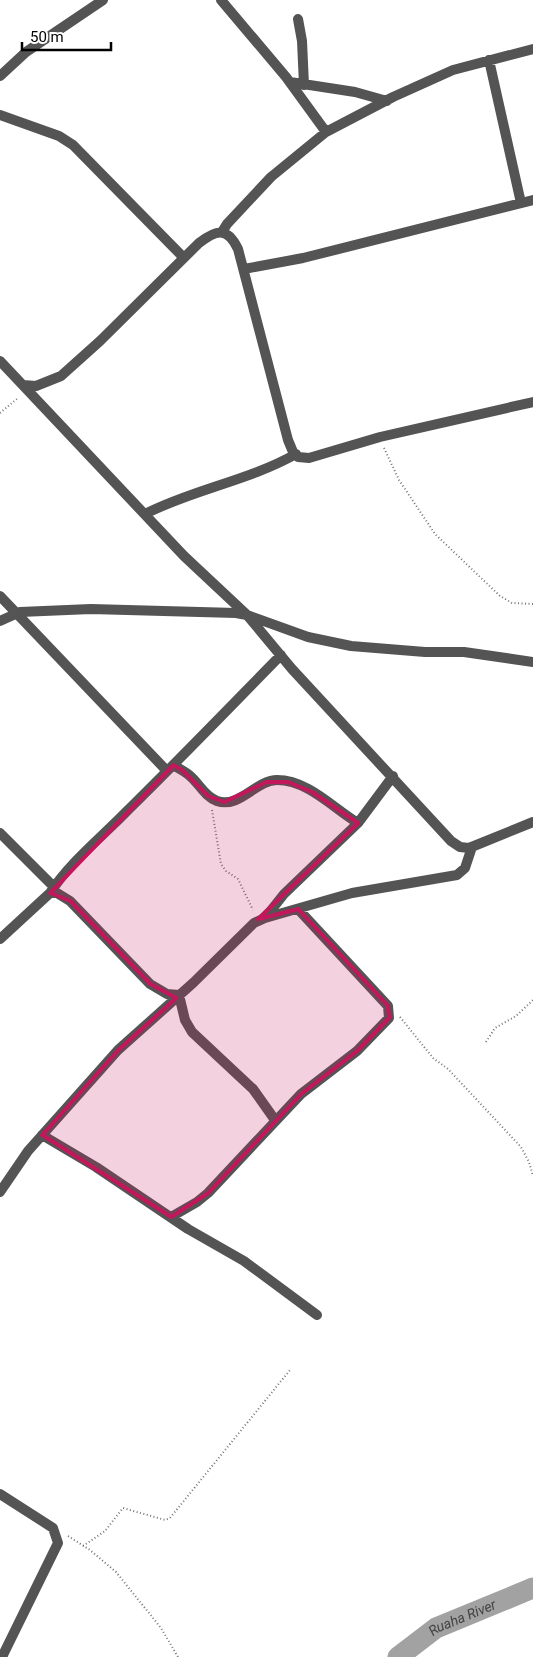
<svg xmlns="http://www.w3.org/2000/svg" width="533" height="1657" font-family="Roboto,sans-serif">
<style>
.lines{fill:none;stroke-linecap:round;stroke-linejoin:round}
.river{stroke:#a2a2a2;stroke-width:21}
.path{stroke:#767676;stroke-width:2;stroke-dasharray:1 2.5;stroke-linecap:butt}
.street{stroke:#545454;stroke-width:10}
.marked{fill:#c2185b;fill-opacity:0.2;stroke:#c2185b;stroke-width:4;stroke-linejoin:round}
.labels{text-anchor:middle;stroke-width:4;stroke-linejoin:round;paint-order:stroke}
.water-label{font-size:14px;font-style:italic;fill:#434343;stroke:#fff}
</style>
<rect width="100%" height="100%" fill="#fff"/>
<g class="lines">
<path class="river" id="s1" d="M398 1657 436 1628 533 1588"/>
<path class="path" d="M0 413 18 398
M384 448 399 480 435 534 500 596 512 603 533 604
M212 810 221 864 226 871 238 879 253 910
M400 1017 433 1058 448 1069 521 1147 529 1162 533 1176
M486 1042 495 1028 516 1016 533 1000
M68 1536 90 1550 116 1572 161 1628 178 1657
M83 1546 105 1531 123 1508 165 1520 170 1518 290 1370"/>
<path class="street" d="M221 0 286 77 326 132
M298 19 302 41 304 85
M489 60 521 203
M0 76 26 52 103 0
M290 82 355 92 387 101
M0 115 59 136 73 145 184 258
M222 232 227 224 271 177 326 132 393 97 453 70 533 49
M244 269 303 258 533 200
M0 361 184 556 247 615 292 669 451 841 460 847 469 848 533 822
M23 385 36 386 61 376 100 341 199 243C216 230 227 226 238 249L288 440 293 452 298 457 309 458 380 437 533 402
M145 514C194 489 248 481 296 454
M0 596 166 770
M0 621 20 612 91 609 236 613 247 615 308 637 351 646 425 652H464L533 662
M173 765C178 768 184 771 189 775 199 783 204 796 217 801 239 809 256 780 277 780 308 780 333 808 358 823
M0 833 54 887
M50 893C71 861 102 837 128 810 180 759 230 707 281 655
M265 918 284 894 358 823 393 776
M0 939 50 893H57L70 901 150 984 167 994 179 995 185 1020 192 1032 253 1089 275 1120
M42 1135 96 1167 188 1229 244 1261 317 1315
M0 1192 28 1151 118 1050 193 983 254 923 265 918 352 893 457 875 465 868 472 847
M171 1217 197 1202 208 1193 301 1094 357 1051 389 1018 388 1006 298 909
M0 1494 53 1528 58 1543 2 1657"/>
</g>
<path class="marked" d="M173 765 182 770 208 796 224 802 266 782H288L312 792 358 823 258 919 298 909 388 1006 389 1018 357 1051 301 1094 208 1193 171 1217 42 1135 118 1050 176 998 150 984 70 901 50 893Z"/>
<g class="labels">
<g class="water-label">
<text dy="5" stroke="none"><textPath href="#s1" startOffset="76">Ruaha River</textPath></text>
</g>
</g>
<path d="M22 42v8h89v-8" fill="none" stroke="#000000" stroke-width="2.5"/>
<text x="30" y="42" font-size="15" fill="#000000" stroke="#ffffff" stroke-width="4" paint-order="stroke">50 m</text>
</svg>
